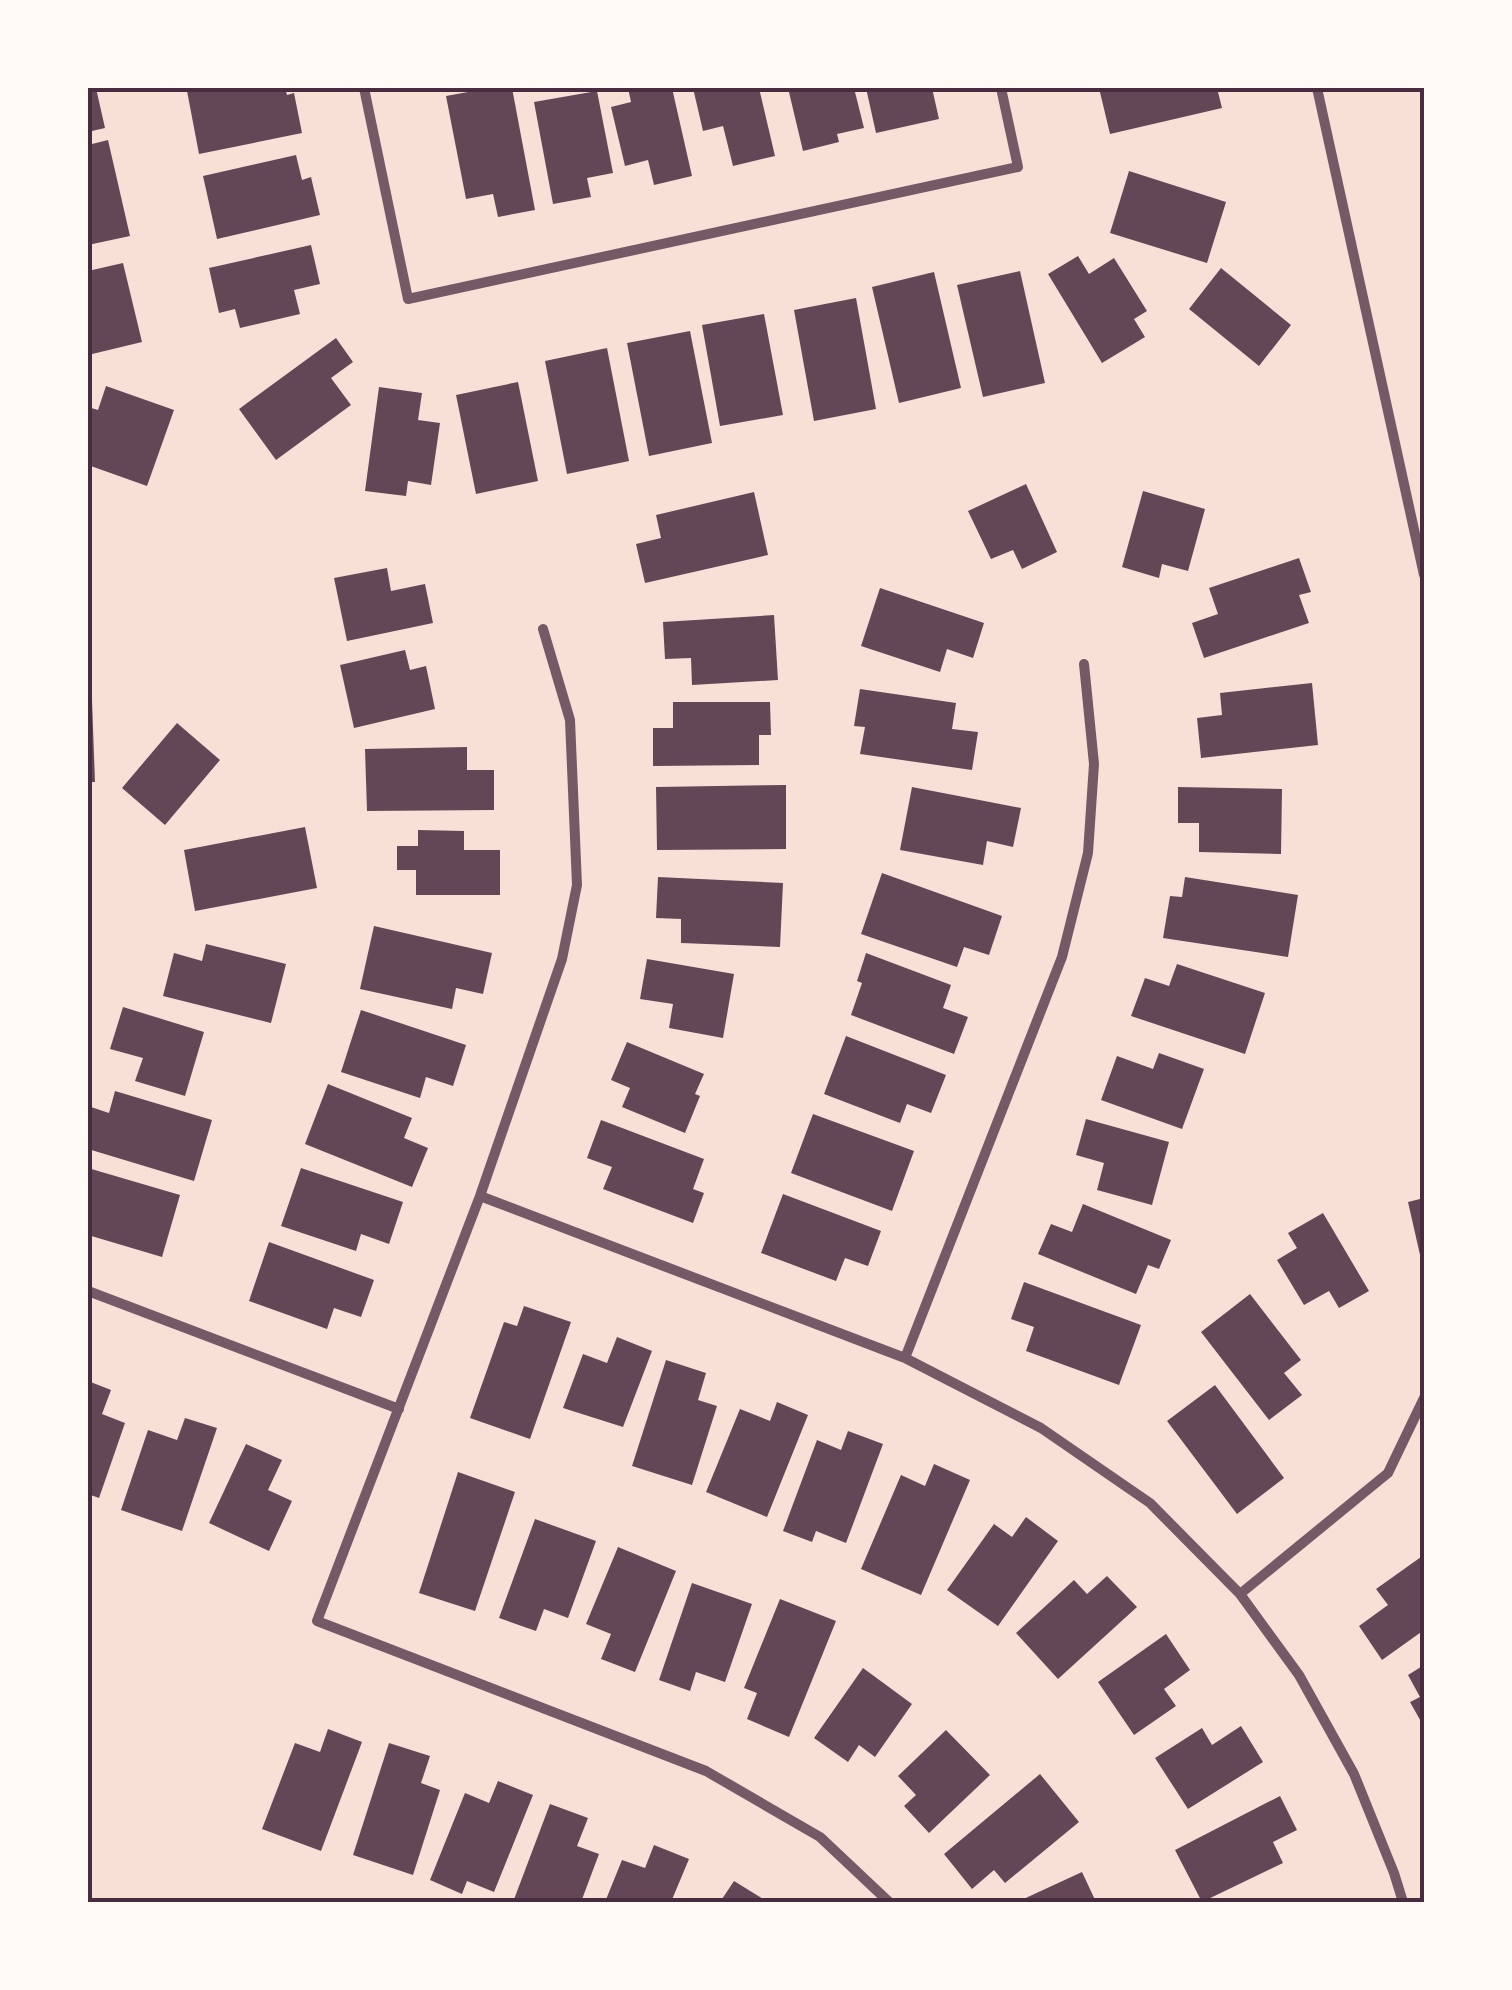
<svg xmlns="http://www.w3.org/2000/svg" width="1512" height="1990" font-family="'Libre Baskerville',serif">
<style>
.building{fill:#644757}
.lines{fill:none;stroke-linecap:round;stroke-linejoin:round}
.minor{stroke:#755966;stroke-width:10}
.neatline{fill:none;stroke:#4a2c40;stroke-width:4}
</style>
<rect width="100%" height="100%" fill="#f7e1d7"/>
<path class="building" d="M88 88H96L105 128 88 132Z
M204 88H285L287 95 294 93 302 133 199 154 187 91Z
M490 88H512L535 210 498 217 493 194 466 199 446 96Z
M628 88H672L692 176 654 185 648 160 625 166 611 107 631 102Z
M693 88H759L775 156 733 166 723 126 703 131Z
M788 88H854L864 128 837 134 839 142 803 151Z
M866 88H932L939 119 876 133Z
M1099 88H1217L1222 108 1110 134Z
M597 91 613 173 587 178 591 197 553 204 534 102Z
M108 140 130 236 88 245V145Z
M296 155 302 180 311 177 320 215 217 239 203 176Z
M1129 171 1226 202 1207 263 1110 233Z
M311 245 320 284 294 290 300 314 240 328 235 309 219 313 209 268Z
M1078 256 1089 274 1114 258 1147 311 1134 319 1145 337 1102 363 1048 274Z
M123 263 142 342 88 355V271Z
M1221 268 1291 325 1259 366 1189 309Z
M1020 271 1045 383 983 397 957 285Z
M934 272 961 388 899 403 872 287Z
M856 298 876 409 814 421 794 310Z
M764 314 783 415 720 426 702 325Z
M690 331 712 443 649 456 627 343Z
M336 338 353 362 331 378 351 405 276 460 239 409Z
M607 348 629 461 567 474 545 361Z
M518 382 538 481 476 494 456 395Z
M106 386 174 410 147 486 88 465V407L98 410Z
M379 387 422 393 418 420 440 423 431 485 408 481 406 496 365 491Z
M1026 484 1057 552 1022 569 1013 550 991 559 968 511Z
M1143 491 1205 509 1188 571 1162 564 1159 578 1122 567Z
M754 492 768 555 645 583 636 544 661 538 656 515Z
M1299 558 1311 592 1299 595 1309 623 1204 658 1192 623 1218 614 1209 588Z
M387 568 391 591 425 584 433 623 347 641 334 578Z
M880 588 984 623 973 658 947 649 940 672 861 646Z
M774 615 778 680 692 685 691 658 665 659 663 622Z
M405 650 410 670 426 666 435 709 354 728 340 665Z
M88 673H91L95 782H88Z
M1312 683 1318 745 1201 758 1197 718 1222 715 1220 693Z
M860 689 956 703 952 729 978 732 972 770 860 754 865 727 854 726Z
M673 702H770L771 735H759V765L653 766V728H673Z
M177 723 220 760 165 825 122 788Z
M467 747V770H494V810L367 811 365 749Z
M786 785V849L657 850 656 787Z
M912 787 1021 808 1013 847 987 841 983 865 900 850Z
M1178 787 1282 789 1281 854 1199 852V823H1178Z
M305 827 317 888 195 911 184 850Z
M418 830 464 831V850H500V895H416V870H397V846H418Z
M882 873 1002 916 989 955 964 947 957 967 861 934Z
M658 877 783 883 780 947 681 943V919L656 918Z
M1185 877 1298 895 1288 957 1163 938 1170 896 1182 897Z
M374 926 492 953 483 994 456 988 452 1009 360 989Z
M206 944 286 964 271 1023 163 996 174 953 202 961Z
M866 953 951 985 943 1008 968 1017 954 1054 851 1015 862 983 857 981Z
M647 959 734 974 723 1038 669 1028 673 1004 640 999Z
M1177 964 1265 993 1245 1054 1131 1016 1145 978 1169 986Z
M123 1007 204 1032 185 1096 135 1081 143 1058 110 1049Z
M361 1010 466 1045 453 1086 426 1077 420 1098 341 1072Z
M846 1036 946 1075 931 1113 907 1104 900 1123 824 1094Z
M627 1042 704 1074 695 1094 700 1096 685 1133 622 1107 630 1088 611 1080Z
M1159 1053 1204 1069 1182 1129 1101 1100 1117 1056 1153 1069Z
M328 1084 412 1118 404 1138 428 1148 412 1187 305 1144Z
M115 1091 212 1120 194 1181 88 1149V1106L109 1113Z
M813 1114 914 1151 892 1211 791 1173Z
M1086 1119 1169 1142 1152 1205 1097 1190 1104 1163 1076 1155Z
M601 1120 704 1159 693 1189 704 1193 693 1223 603 1189 612 1167 587 1158Z
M88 1168 180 1195 162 1257 88 1235Z
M301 1168 403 1202 389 1244 361 1234 356 1251 281 1226Z
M783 1194 881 1231 868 1266 845 1258 836 1281 761 1253Z
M1424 1198V1268H1423L1408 1202Z
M1083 1204 1171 1240 1159 1269 1148 1265 1136 1294 1038 1254 1051 1224 1072 1232Z
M1323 1213 1369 1291 1339 1308 1329 1291 1304 1305 1277 1260 1297 1248 1288 1233Z
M269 1242 374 1280 361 1317 334 1308 327 1329 249 1301Z
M1024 1282 1141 1325 1119 1385 1026 1351 1034 1327 1011 1319Z
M1250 1294 1301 1360 1284 1373 1302 1395 1269 1420 1201 1332Z
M524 1306 571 1322 530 1439 470 1418 504 1322 517 1326Z
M617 1337 652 1351 623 1427 563 1408 583 1354 607 1363Z
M666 1360 706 1373 698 1400 717 1406 692 1485 632 1466Z
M88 1381 111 1390 102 1414 125 1423 99 1498 88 1494Z
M1215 1385 1284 1478 1237 1514 1167 1421Z
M777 1402 808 1415 767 1517 706 1492 740 1409 770 1421Z
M185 1418 217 1428 182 1531 121 1510 148 1430 177 1440Z
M848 1431 883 1444 846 1543 816 1531 812 1542 783 1531 817 1440 841 1450Z
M246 1444 282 1460 268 1490 292 1501 269 1551 209 1523Z
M934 1464 970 1480 921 1595 861 1569 901 1475 925 1486Z
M458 1472 515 1492 475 1611 419 1593Z
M1026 1517 1058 1541 998 1626 947 1590 994 1524 1012 1537Z
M535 1519 596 1541 568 1618 544 1609 536 1631 499 1618Z
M618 1547 676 1571 635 1672 601 1659 611 1634 586 1624Z
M1421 1557 1424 1562V1630L1382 1660 1359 1626 1388 1605 1376 1589Z
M1107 1576 1137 1607 1058 1679 1016 1633 1074 1580 1087 1594Z
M692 1583 752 1604 725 1682 696 1672 690 1691 659 1680Z
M780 1599 836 1621 789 1737 747 1719 757 1693 744 1688Z
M1166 1634 1190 1670 1164 1689 1176 1706 1134 1735 1098 1682Z
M1424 1665V1727L1410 1702 1420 1697 1408 1675Z
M863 1668 912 1704 875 1757 859 1745 848 1762 814 1738Z
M1241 1726 1263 1762 1188 1809 1155 1758 1202 1728 1212 1745Z
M328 1729 362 1742 321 1851 262 1829 295 1743 320 1752Z
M946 1730 990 1775 929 1833 904 1806 916 1795 898 1776Z
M389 1743 430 1756 421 1783 440 1790 413 1875 353 1855Z
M1040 1774 1079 1822 1005 1883 994 1870 972 1889 944 1854Z
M498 1781 533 1795 494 1892 467 1881 462 1894 430 1880 465 1793 489 1803Z
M1280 1796 1297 1830 1273 1842 1283 1863 1202 1902 1175 1850Z
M550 1804 588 1818 577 1846 599 1854 581 1902H513Z
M654 1845 689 1859 671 1902H605L622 1860 645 1868Z
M1082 1872 1096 1902H1017Z
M734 1881 768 1902H720Z"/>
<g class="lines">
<path class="minor" d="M364 88 408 299 1018 167 1001 88
M1317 88 1424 575
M543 629 570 720 577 885 562 959 480 1196 317 1621 706 1771 820 1837 889 1902
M480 1196 905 1358 1041 1428 1150 1503 1240 1594 1299 1675 1354 1774 1394 1873 1403 1902
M88 1291 399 1409
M905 1358 1062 957 1088 853 1094 764 1084 664
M1240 1594 1388 1473 1424 1398"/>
</g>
<rect width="1512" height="1990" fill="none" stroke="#fffaf5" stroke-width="180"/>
<rect x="90" y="90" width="1332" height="1810" class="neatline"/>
</svg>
